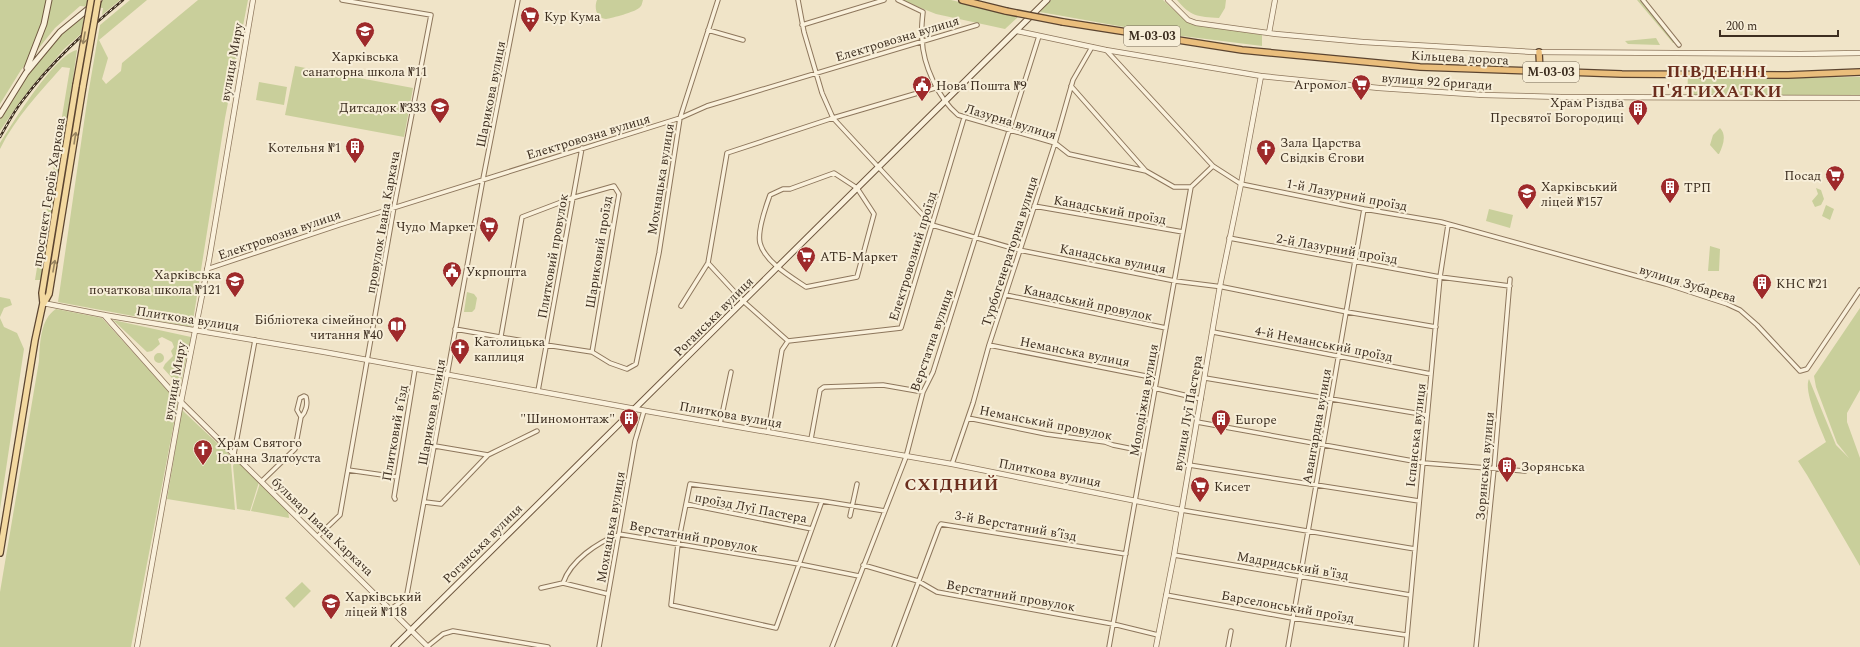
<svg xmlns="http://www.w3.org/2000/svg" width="1860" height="647" font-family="Spectral,serif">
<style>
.green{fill:#c9cf9b}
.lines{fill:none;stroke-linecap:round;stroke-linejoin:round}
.minor-casing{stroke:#8d765c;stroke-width:5.5}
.tertiary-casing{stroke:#8d765c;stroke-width:6}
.secondary-casing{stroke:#6f573f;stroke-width:7}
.primary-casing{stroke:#5b4430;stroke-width:8}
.trunk-casing{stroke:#5b4430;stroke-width:8}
.minor{stroke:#faf1dc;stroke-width:3.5}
.tertiary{stroke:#faf1dc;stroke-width:4.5}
.secondary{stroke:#faf1dc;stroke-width:5}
.primary{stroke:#f3d9a0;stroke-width:5.5}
.trunk{stroke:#eabe7c;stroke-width:5.5}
.rail-casing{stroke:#3d2e20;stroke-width:2.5}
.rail{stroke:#f7eed8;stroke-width:1;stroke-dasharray:3;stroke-linecap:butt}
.primary-bridge-casing{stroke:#5b4430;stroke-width:8;stroke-linecap:butt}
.trunk-bridge-casing{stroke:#5b4430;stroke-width:8;stroke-linecap:butt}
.primary-bridge{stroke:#f3d9a0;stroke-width:5.5}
.trunk-bridge{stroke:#eabe7c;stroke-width:5.5}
.oneway{stroke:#988460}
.labels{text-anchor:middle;stroke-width:4;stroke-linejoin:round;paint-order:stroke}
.shield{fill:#f7eed8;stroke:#756857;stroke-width:1}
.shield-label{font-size:12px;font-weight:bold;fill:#3d2e20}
.poi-label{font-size:13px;fill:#3d2e20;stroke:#f7eed8;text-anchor:start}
.street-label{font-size:13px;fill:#3d2e20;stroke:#f7eed8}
.district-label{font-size:17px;font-weight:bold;letter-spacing:1px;fill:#6b2e1e;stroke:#f7eed8}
</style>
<rect width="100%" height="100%" fill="#f0e4c8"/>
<path class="green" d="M0 0H120L102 15 103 8 95 7 47 292H45L93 7 80 6 55 28 21 70 0 104Z
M130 0H147L99 40 108 58 102 79 106 84 121 71 122 63 198 0H248L225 118 192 327 58 302 88 95 100 25Z
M597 0H643C642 3 642 6 639 8 635 12 612 18 606 19 596 19 594 7 597 0Z
M901 0H951L1019 16 1005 29 936 14Z
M1051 0H1163L1187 22 1262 35V46L1158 33 1040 12Z
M1177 0H1226L1225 8 1219 18C1198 17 1190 16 1177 0Z
M1637 0H1643L1677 43H1673Z
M84 17 81 34 64 49 38 79 21 100 0 131V116L20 84 60 34Z
M1656 38 1660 45 1628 44 1625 41Z
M77 50 66 129 41 280H35L70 68 62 67C40 92 15 118 0 149V143C13 123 55 54 77 50Z
M295 66 413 88 404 137 285 115Z
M1688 76 1735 78 1860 77V98H1687Z
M259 82 287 87 284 105 256 100Z
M1720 128C1727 135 1723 146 1719 154H1718L1710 145 1713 135Z
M1816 188 1821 190 1824 199 1821 205 1815 207 1812 201 1818 194Z
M1826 205 1834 209 1830 220 1822 216Z
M1489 209 1513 215 1510 228 1486 221Z
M1710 246 1720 249 1719 271H1708Z
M467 292 474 294 477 298 475 309 472 312H464Z
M0 297 10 299 12 305 4 308 0 317Z
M1860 308V390L1847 413V422L1860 458V566L1807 475 1798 461 1826 442C1821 429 1803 391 1809 379L1836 445 1849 458 1837 443 1816 387 1814 376Z
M56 309 102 318 178 402 131 647H0V592L39 361C40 344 40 319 56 309Z
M0 318 4 327 17 333 24 349 0 509Z
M113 320 191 337 180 387 163 368 165 364 173 356 171 351 174 347 172 342 162 337 158 339 160 344 152 351 147 352Z
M154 358a5 5 0 1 1 10 0a5 5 0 1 1-10 0Z
M182 410 233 458 231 464 235 510 167 499Z
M236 458 259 482 250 511 237 509 233 466Z
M260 483 288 510 289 518 251 511Z
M302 582 311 591 294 608 285 598Z"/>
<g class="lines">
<defs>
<path id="minor" d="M798 0 804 32 822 93 833 118 932 225 1019 250 1175 281 1223 287 1347 312 1436 327
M898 0 923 12C922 21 921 30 922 39 923 65 938 98 958 115L1055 143 1069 154 1146 171 1174 187H1191
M1643 0 1679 45
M802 25 884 0
M708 30 743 40
M1106 50 1213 166 1241 184 1364 209 1441 222 1666 284 1727 304 1740 310 1757 325 1800 371 1807 369 1860 290
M1071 86 1145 170
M935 88 833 118 727 153 708 263 743 301 788 341 901 328 964 118
M834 173 857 188 874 214 857 277 806 287C791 277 765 262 760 243 757 231 766 206 770 195L783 189H790Z
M1034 206 1183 232
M1229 238 1440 277 1510 286
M207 269 339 225 680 118 707 106 977 25
M1006 295 1166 328
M681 306 708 263
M455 329 546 345 592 352 619 194 614 186 572 198 522 217 501 336
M1213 332 1431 374
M989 345 1156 378
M592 352 610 363 627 369 636 364 659 253 680 118 718 0
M1205 378 1427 415
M1154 388 1201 399
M538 391 582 148
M968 418 1046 434 1105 442 1113 445 1143 451
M1197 422 1424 463 1525 471
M720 424 731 372
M768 432 782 350 788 341
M811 439 820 390 824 387 883 385 923 392
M435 446 488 455
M234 454 255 340
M952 464 973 403 989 345 1055 143 1073 80 1092 47
M1189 465 1419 501
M348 470 397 477
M262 481 295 449 301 417C306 412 308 404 306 397L304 396 300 398 297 410 301 417
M690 484 822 501 776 628 671 605 678 544Z
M395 499 394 497 415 369
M822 501 885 511
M425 502 441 504 488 455 537 431
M686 504 812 529
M1181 510 1415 549
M850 516 857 484
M318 536 340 515 394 207 431 15 342 0
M1174 555 1410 595
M863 565 918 581 937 592 1113 624 1158 635
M563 583 608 594
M541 588 563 583C571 560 597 543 619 534L799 564 859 576
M1166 595 1292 618 1406 635
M391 609 405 599 407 594 483 179 518 0
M428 646 443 634 453 631 548 647
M599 647 635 441 644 411
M832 647 906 457 923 392 933 372 1039 36
M894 647 939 527 941 524 1126 554
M1109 647 1191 187 1213 166
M1228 647 1231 631
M1288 647 1364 209
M1406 647 1440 277 1448 225
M1476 647 1494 469 1510 279"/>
<path id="tertiary" d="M1168 0 1188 20 1196 23 1276 34 1363 42 1533 52 1800 54 1860 53
M1017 31 1106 50 1261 76 1379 88 1483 95 1561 97 1860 98
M1269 33 1275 0
M43 303 104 315 324 352 652 412 952 464 1181 510
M104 315 183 404 428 647
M137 647 181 402 209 260 253 0
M1156 647 1174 555 1220 286 1241 184 1261 76"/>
<path id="secondary" d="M27 68 44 24 49 0
M0 115 26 73 60 32 99 0
M394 647 1047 0"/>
<path id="primary" d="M44 303 49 294 83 86
M0 553 35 340 43 303 42 293 76 85"/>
<path id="trunk" d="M962 0 1006 11
M1063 22 1242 50 1420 67 1622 74 1788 75 1860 72
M1539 52 1540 72"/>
</defs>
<use href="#minor" class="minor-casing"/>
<use href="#tertiary" class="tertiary-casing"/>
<use href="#secondary" class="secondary-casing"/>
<use href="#primary" class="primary-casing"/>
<use href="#trunk" class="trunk-casing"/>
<use href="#minor" class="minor"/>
<use href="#tertiary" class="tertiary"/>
<use href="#secondary" class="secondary"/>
<use href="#primary" class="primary"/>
<use href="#trunk" class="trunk"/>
<defs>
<path id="rail" d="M0 137C7 125 14 111 23 100 51 62 87 30 123 0"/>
</defs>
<use href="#rail" class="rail-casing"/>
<use href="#rail" class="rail"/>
<defs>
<path id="primary-bridge" d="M76 85 91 0
M83 86 98 0"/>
<path id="trunk-bridge" d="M1006 11 1063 22"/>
</defs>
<use href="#primary-bridge" class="primary-bridge-casing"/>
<use href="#trunk-bridge" class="trunk-bridge-casing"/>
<use href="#primary-bridge" class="primary-bridge"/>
<use href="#trunk-bridge" class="trunk-bridge"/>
</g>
<defs><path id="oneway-shaft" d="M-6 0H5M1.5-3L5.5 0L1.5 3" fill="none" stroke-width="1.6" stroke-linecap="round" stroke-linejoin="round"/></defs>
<g class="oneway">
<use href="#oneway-shaft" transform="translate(84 38) rotate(100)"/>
<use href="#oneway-shaft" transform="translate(75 138) rotate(-81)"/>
<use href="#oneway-shaft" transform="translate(54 266) rotate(-80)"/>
</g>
<defs>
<symbol id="supermarket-pin" viewBox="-11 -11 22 30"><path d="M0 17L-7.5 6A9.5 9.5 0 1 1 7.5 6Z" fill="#9e2a2b" stroke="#f7eed8"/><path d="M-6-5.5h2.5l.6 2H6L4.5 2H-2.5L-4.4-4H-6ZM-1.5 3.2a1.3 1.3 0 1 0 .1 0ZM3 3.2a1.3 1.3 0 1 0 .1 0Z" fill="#fff"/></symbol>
<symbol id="school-pin" viewBox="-11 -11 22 30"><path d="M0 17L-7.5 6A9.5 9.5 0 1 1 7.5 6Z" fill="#9e2a2b" stroke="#f7eed8"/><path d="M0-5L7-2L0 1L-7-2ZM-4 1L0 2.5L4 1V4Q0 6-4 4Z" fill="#fff"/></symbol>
<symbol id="civic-pin" viewBox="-11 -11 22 30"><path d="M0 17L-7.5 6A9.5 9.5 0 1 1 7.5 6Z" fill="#9e2a2b" stroke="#f7eed8"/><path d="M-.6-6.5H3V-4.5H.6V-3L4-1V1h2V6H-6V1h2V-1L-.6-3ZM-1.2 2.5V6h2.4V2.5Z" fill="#fff"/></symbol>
<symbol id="building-pin" viewBox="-11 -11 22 30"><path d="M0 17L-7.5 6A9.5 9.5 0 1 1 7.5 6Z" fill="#9e2a2b" stroke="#f7eed8"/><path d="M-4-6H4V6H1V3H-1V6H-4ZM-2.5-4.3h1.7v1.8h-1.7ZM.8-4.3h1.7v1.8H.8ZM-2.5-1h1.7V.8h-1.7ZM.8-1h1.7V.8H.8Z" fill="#fff"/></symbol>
<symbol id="church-pin" viewBox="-11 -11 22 30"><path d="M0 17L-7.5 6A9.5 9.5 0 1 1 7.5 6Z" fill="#9e2a2b" stroke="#f7eed8"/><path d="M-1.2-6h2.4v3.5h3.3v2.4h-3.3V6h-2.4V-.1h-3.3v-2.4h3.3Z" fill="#fff"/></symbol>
<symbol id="library-pin" viewBox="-11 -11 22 30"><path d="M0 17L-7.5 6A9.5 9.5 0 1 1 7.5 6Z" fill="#9e2a2b" stroke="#f7eed8"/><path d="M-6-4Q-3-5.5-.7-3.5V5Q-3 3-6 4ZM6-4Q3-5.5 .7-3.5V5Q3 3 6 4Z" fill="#fff"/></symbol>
</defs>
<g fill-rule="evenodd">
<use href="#supermarket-pin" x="519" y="5" width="22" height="30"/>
<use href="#school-pin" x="354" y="20" width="22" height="30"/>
<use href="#supermarket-pin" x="1350" y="73" width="22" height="30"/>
<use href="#civic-pin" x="911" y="74" width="22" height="30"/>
<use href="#school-pin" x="429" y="96" width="22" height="30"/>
<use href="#building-pin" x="1627" y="98" width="22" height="30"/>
<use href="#building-pin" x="344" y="136" width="22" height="30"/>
<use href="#church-pin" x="1255" y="138" width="22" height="30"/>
<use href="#supermarket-pin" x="1824" y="164" width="22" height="30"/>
<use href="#building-pin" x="1659" y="176" width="22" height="30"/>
<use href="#school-pin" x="1516" y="182" width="22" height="30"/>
<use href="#supermarket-pin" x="478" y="215" width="22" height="30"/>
<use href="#supermarket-pin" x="795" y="245" width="22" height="30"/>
<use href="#civic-pin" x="441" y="260" width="22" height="30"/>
<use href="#school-pin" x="224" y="270" width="22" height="30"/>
<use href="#building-pin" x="1751" y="272" width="22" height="30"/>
<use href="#library-pin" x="386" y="315" width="22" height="30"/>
<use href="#church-pin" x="449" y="337" width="22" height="30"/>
<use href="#building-pin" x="618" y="407" width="22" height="30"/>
<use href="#building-pin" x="1210" y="408" width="22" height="30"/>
<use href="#church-pin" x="192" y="438" width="22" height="30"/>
<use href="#building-pin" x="1496" y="455" width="22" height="30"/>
<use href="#supermarket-pin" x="1189" y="475" width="22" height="30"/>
<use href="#school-pin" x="320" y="592" width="22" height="30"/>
</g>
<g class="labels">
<g class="shield">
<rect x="1124" y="26" width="56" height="20" rx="3"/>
<rect x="1523" y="62" width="56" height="20" rx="3"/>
</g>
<g class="shield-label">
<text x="1152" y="40">М-03-03</text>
<text x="1551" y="76">М-03-03</text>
</g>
<g class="poi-label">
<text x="544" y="21">Кур Кума</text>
<text x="365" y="61" text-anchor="middle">Харківська<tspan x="365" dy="15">санаторна школа №11</tspan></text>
<text x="1347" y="89" text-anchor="end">Агромол</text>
<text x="936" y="90">Нова Пошта №9</text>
<text x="1624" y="107" text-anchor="end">Храм Різдва<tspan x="1624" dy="15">Пресвятої Богородиці</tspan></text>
<text x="426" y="112" text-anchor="end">Дитсадок №333</text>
<text x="1280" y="147">Зала Царства<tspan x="1280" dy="15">Свідків Єгови</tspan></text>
<text x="341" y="152" text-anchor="end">Котельня №1</text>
<text x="1821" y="180" text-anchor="end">Посад</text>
<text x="1541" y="191">Харківський<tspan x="1541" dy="15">ліцей №157</tspan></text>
<text x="1684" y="192">ТРП</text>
<text x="475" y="231" text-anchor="end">Чудо Маркет</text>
<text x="820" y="261">АТБ-Маркет</text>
<text x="466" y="276">Укрпошта</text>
<text x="221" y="279" text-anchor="end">Харківська<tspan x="221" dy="15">початкова школа №121</tspan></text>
<text x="1776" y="288">КНС №21</text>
<text x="383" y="324" text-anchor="end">Бібліотека сімейного<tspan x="383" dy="15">читання №40</tspan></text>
<text x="474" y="346">Католицька<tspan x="474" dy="15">каплиця</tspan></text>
<text x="615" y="423" text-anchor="end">"Шиномонтаж"</text>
<text x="1235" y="424">Europe</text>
<text x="217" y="447">Храм Святого<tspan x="217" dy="15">Іоанна Златоуста</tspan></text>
<text x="1521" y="471">Зорянська</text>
<text x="1214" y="491">Кисет</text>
<text x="345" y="601">Харківський<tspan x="345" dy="15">ліцей №118</tspan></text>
</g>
<g class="street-label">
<text transform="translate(897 38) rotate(-17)" y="5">Електровозна вулиця</text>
<text transform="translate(1460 57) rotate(3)" y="5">Кільцева дорога</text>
<text transform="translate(231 62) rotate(-80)" y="5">вулиця Миру</text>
<text transform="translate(1437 81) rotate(4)" y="5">вулиця 92 бригади</text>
<text transform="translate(490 94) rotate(-79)" y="5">Шарикова вулиця</text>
<text transform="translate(1011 121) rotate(17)" y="5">Лазурна вулиця</text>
<text transform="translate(588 136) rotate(-17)" y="5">Електровозна вулиця</text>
<text transform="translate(660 179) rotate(-81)" y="5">Мохнацька вулиця</text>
<text transform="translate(48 192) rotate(-81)" y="5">проспект Героїв Харкова</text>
<text transform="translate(1347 194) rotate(11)" y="5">1-й Лазурний проїзд</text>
<text transform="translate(1110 209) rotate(10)" y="5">Канадський проїзд</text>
<text transform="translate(382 222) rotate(-80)" y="5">провулок Івана Каркача</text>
<text transform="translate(279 234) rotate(-19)" y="5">Електровозна вулиця</text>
<text transform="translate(1337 248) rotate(10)" y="5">2-й Лазурний проїзд</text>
<text transform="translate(1009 251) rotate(-72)" y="5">Турбогенераторна вулиця</text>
<text transform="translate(598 252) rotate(-81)" y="5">Шариковий проїзд</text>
<text transform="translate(552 256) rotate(-80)" y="5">Плитковий провулок</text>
<text transform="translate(912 256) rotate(-73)" y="5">Електровозний проїзд</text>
<text transform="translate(1113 258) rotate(11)" y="5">Канадська вулиця</text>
<text transform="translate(1688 283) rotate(17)" y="5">вулиця Зубарєва</text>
<text transform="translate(1088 302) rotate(12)" y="5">Канадський провулок</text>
<text transform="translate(713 316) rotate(-45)" y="5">Роганська вулиця</text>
<text transform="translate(188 318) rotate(9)" y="5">Плиткова вулиця</text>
<text transform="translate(931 340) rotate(-71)" y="5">Верстатна вулиця</text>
<text transform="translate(1324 343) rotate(11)" y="5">4-й Неманський проїзд</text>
<text transform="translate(1075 351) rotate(11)" y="5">Неманська вулиця</text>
<text transform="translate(174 381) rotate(-80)" y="5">вулиця Миру</text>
<text transform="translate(1143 400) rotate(-80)" y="5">Молодіжна вулиця</text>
<text transform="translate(431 412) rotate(-80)" y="5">Шарикова вулиця</text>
<text transform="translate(1187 413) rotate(-80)" y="5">вулиця Луї Пастера</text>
<text transform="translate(731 414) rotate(10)" y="5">Плиткова вулиця</text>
<text transform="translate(1046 422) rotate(11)" y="5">Неманський провулок</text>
<text transform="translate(1316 426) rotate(-80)" y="5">Авангардна вулиця</text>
<text transform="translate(394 433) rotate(-80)" y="5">Плитковий в’їзд</text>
<text transform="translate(1415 435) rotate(-84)" y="5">Іспанська вулиця</text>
<text transform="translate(1484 466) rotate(-85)" y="5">Зорянська вулиця</text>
<text transform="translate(1050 472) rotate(11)" y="5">Плиткова вулиця</text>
<text transform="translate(751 507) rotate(11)" y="5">проїзд Луї Пастера</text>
<text transform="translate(1016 525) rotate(10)" y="5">3-й Верстатний в’їзд</text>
<text transform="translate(323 526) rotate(44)" y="5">бульвар Івана Каркача</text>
<text transform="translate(610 527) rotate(-80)" y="5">Мохнацька вулиця</text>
<text transform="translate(694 536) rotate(10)" y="5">Верстатний провулок</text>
<text transform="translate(482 543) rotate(-45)" y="5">Роганська вулиця</text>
<text transform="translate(1293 565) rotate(10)" y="5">Мадридський в'їзд</text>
<text transform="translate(1011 595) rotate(10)" y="5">Верстатний провулок</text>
<text transform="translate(1288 606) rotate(10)" y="5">Барселонський проїзд</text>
</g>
<g class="district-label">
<text x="1717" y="77">ПІВДЕННІ<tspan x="1717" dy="20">П'ЯТИХАТКИ</tspan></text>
<text x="952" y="490">СХІДНИЙ</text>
</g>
</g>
<path d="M1720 30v6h118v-6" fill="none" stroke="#3d2e20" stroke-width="2"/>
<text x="1726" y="30" font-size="12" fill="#3d2e20" stroke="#f7eed8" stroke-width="3" paint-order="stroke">200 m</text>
</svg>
